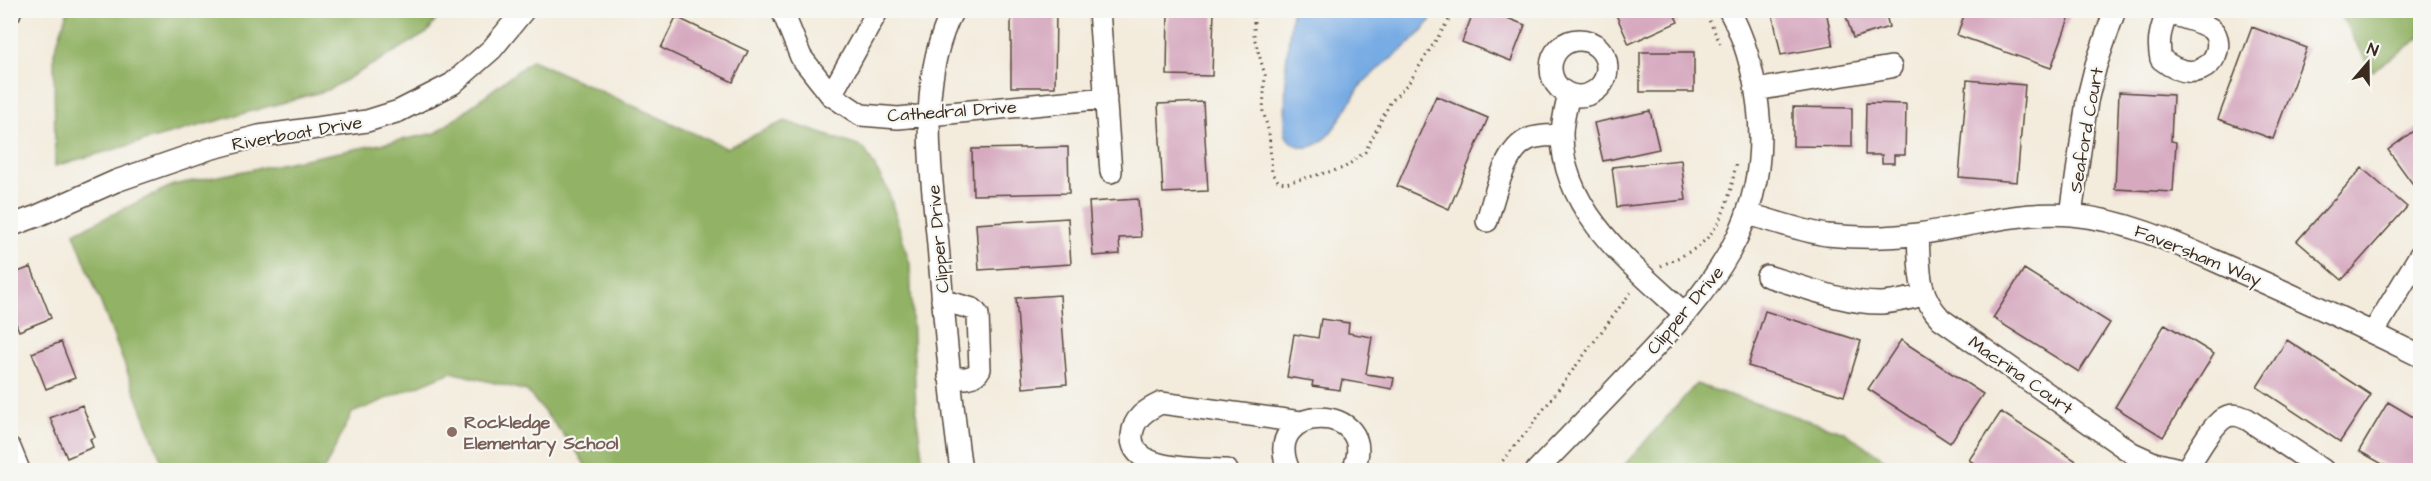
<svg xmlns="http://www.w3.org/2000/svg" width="2431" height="481" font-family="'Architects Daughter',sans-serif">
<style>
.forest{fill:#92b265;stroke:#666e42;stroke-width:1.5}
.water{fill:#77abe4;stroke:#596a81;stroke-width:1.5}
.building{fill:#d6a9bf}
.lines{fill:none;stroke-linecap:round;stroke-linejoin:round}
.minor-casing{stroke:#57473a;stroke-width:24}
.path{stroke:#57473a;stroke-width:3;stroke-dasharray:1.5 4.5;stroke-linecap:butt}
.minor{stroke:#fff;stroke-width:21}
.education-dot{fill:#8d6e63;stroke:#f6f6f2;stroke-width:2}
.labels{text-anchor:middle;stroke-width:4.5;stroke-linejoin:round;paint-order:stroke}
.street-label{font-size:18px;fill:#3b2a1e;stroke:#f6f6f2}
.education-label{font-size:18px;font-weight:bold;fill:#785e54;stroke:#f6f6f2;text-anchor:start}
</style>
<rect width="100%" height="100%" fill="#f6f6f2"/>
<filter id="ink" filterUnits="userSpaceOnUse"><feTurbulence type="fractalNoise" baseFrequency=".0167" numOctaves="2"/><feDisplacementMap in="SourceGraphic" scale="12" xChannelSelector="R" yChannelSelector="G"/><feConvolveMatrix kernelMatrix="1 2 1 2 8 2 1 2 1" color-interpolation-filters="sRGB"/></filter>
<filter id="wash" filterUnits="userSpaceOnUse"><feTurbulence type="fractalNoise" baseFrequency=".008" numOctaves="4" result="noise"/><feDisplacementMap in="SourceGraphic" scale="24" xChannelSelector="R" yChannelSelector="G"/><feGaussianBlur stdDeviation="1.35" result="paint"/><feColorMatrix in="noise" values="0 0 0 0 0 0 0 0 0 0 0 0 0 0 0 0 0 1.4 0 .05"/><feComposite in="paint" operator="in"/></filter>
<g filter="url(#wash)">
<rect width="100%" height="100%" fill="#f3ebdb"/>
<path class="forest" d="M68 10H442V11L427 33 328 90 55 166 54 52Z
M2338 11H2420V38L2372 71Z
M532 60 726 148 785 121 864 148 888 190 910 264 916 411 924 470H588L576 450 527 391 451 372 352 413 324 470H165L74 233 173 185 436 133Z
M1696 384 1844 432 1901 470H1620Z"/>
<path class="water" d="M1292 11V10L1435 11C1422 42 1387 58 1364 82 1349 98 1328 157 1299 146 1292 143 1288 140 1285 134L1286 64Z"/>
<g id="blocks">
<path class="building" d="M10 10H23L19 20 10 16Z
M1011 10H1056L1055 87H1011Z
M1168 10H1214L1212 76 1167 75Z
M1474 10H1487L1525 25 1511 61 1462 42Z
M1614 10H1672L1678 22 1629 44Z
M1803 10H1826L1833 46 1781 55 1773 16Z
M1844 10H1885L1889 27 1853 38Z
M1966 10H2064L2071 13 2051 68 1957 35Z
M676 17 748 51 733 82 661 48Z
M2252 27 2307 48 2273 139 2218 119Z
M1640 52H1694V92H1640Z
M1967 80 2025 85 2017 182 1959 177Z
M2119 92 2173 95 2171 141 2176 142 2173 192 2115 189Z
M1436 96 1488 118 1449 209 1397 186Z
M1203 102 1208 191 1163 193 1158 104Z
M1866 103 1906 104 1905 155H1894V163H1882V155H1865Z
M1793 107 1852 108V147L1793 146Z
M1650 111 1659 149 1603 161 1594 123Z
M2420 126V194L2388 150Z
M1068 147 1069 193 973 195 972 149Z
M1681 160 1686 200 1617 207 1612 167Z
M2362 168 2407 207 2342 280 2297 241Z
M1138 199 1141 237 1119 238 1120 254 1093 256 1089 202Z
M1068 218 1071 264 979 270 976 224Z
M31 267 51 318 19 331 10 309V275Z
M2024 269 2110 323 2079 372 1993 318Z
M1060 295 1067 384 1023 388 1016 298Z
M1765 311 1861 341 1844 396 1748 366Z
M1321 319 1349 323 1348 333 1372 337 1366 374 1394 378 1392 389 1342 380 1340 390 1312 386 1313 381 1287 377 1294 334 1318 338Z
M2165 324 2214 354 2163 437 2115 407Z
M1901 340 1983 394 1950 443 1868 389Z
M2287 340 2371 395 2340 442 2257 387Z
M61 342 75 378 46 389 32 353Z
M2388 402 2420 421V470H2393L2359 451Z
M82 405 95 437 90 439 93 447 67 458 50 418Z
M2001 412 2084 466 2081 470H1985L1969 460Z"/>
</g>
</g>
<g filter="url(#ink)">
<use href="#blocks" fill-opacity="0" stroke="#57473a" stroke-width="1.5"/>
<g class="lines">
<defs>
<path id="minor" d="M782 10 801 57 831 95 861 115 898 118 1106 98
M953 10C914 85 933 177 939 257 945 329 951 399 961 470
M1099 10 1111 172
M2167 13C2180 17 2200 21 2211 29 2231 46 2204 94 2161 59 2157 41 2161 29 2167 13Z
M1551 68a28 28 0 1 1 56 0a28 28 0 1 1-56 0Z
M1756 90 1891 67
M1569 94C1566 108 1562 121 1562 135 1562 212 1634 267 1685 314
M831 95 878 10
M1748 214C1774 221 1801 231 1827 235 1857 238 1889 238 1918 234 1971 226 2016 211 2071 215 2126 220 2173 242 2222 264 2289 293 2355 324 2420 356
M2071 215 2087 101 2096 65 2115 10
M1487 221C1494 198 1504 149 1529 139 1539 135 1551 136 1562 135
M10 226 37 216 116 181 209 149 259 136 367 121 399 111 452 84 492 49 524 10
M1918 234C1920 268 1916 293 1941 319L2132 453 2154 463 2183 470
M1767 276C1801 286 1846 304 1882 303 1896 302 1909 299 1923 295
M942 300 973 309 978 315 980 369C974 381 960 378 949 377
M2373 333 2420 255
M10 448 19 470
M1227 470C1201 468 1131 473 1132 436 1133 418 1146 410 1161 403L1301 422
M1289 470C1258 401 1383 401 1353 470
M1537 470C1570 436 1603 402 1635 368 1710 290 1772 222 1758 106 1754 74 1745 39 1729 10
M2186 470C2195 457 2213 421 2228 416 2235 414 2240 416 2247 419L2323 470"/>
</defs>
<use href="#minor" class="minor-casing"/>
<path class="path" d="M1254 10V37L1265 75 1263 111 1269 133 1272 174 1279 182 1286 183 1344 168 1365 152 1390 103 1410 81 1455 10
M1704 10 1722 47
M1661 266C1674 259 1691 253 1702 243 1724 224 1732 189 1736 162
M1495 470 1529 429 1631 292"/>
<use href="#minor" class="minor"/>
</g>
</g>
<circle class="education-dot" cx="452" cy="432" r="6"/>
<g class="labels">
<g class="street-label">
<text transform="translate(952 111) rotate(-4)" y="6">Cathedral Drive</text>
<text transform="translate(2086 130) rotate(-80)" y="6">Seaford Court</text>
<text transform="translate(297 133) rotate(-10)" y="6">Riverboat Drive</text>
<text transform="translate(938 239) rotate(-95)" y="6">Clipper Drive</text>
<text transform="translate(2198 255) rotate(22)" y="6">Faversham Way</text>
<text transform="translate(1685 310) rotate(-50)" y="6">Clipper Drive</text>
<text transform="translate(2021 375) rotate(35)" y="6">Macrina Court</text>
</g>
<g class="education-label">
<text x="464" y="428">Rockledge<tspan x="464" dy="21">Elementary School</tspan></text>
</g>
</g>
<rect width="2431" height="481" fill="none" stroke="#f6f6f2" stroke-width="36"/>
<g transform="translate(2368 63) rotate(20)" stroke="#f6f6f2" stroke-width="4.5" paint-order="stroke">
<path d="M0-4.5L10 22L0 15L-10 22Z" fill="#3b2a1e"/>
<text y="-9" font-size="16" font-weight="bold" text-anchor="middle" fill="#3b2a1e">N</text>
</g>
</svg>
